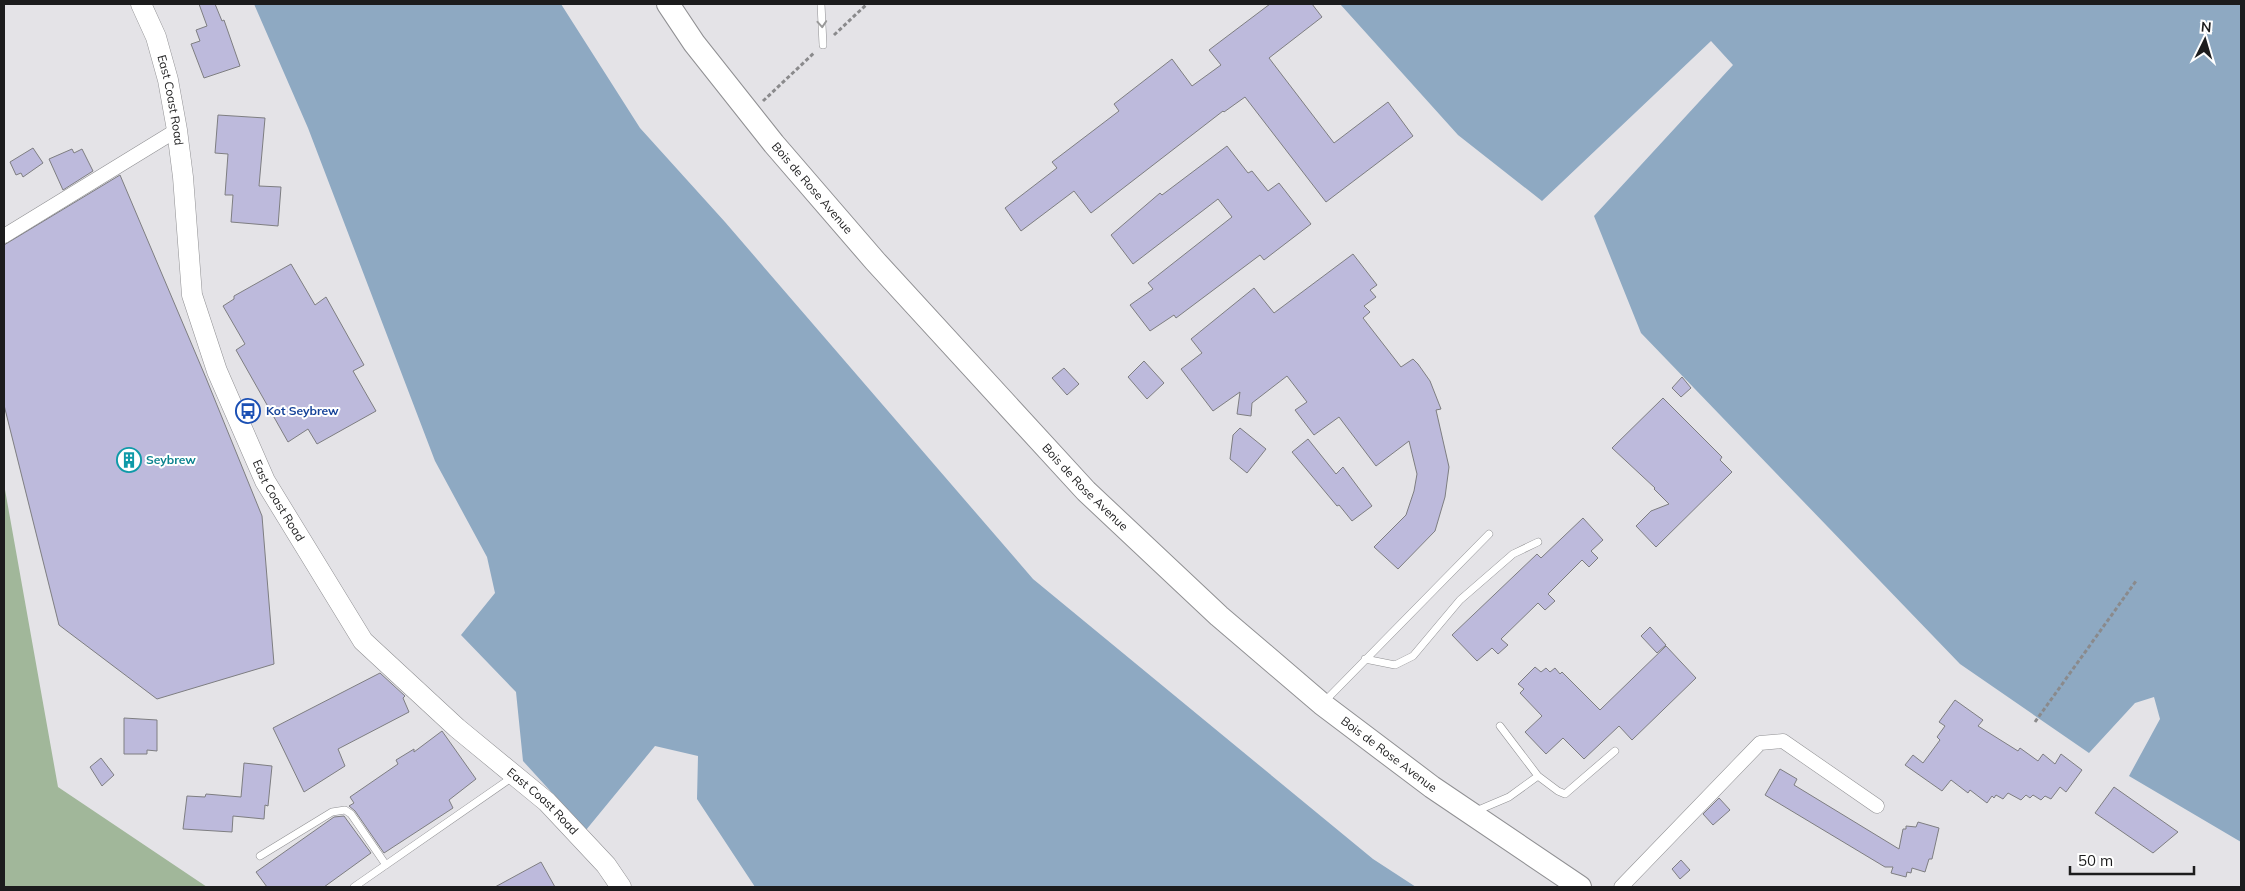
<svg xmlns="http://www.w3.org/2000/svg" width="2245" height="891" font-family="Mulish,sans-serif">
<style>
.forest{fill:#a1b79a}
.water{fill:#8ea9c2}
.building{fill:#bdbadc;stroke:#7e7e81}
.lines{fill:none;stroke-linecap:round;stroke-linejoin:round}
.lane-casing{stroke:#909093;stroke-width:8}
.street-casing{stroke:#909093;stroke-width:15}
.secondary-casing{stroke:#909093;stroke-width:21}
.primary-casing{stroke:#909093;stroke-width:24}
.path{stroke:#8a8a8c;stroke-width:3;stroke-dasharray:4 2.5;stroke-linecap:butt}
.lane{stroke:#fff;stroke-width:7}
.street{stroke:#fff;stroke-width:14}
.secondary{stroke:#fff;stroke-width:20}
.primary{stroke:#fff;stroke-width:22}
.oneway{stroke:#999}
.labels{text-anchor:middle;stroke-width:4;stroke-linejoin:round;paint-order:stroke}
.street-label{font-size:12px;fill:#1c1c1d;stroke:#fff}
.transit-label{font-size:12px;font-weight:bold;fill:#164399;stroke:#fff;text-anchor:start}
.culture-label{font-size:12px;font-weight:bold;fill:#0d838f;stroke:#fff;text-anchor:start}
</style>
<rect width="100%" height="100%" fill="#e4e3e7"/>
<path class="forest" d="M4 484 58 787 207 887H4Z"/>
<path class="water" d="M254 4H561L640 128 725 222 1033 579 1373 859 1416 887H755L697 799 698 756 655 746 586 830 523 761 516 692 461 635 495 593 487 557 435 461 308 128Z
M1340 4H2241V842L2129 776 2160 719 2154 697 2135 703 2089 753 1960 664 1641 333 1594 216 1733 65 1711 41 1542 201 1458 135Z"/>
<path class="building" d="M199 4H215L222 21 224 20 240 66 204 78 191 44 200 41 196 30 207 26Z
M1270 4H1312L1322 17 1269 58 1334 143 1388 102 1413 136 1326 202 1245 97 1224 112 1223 111 1091 213 1074 191 1021 231 1005 208 1057 168 1052 162 1119 111 1114 104 1172 59 1192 86 1221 65 1209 50Z
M218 115 265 118 259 186 281 187 278 226 231 222 233 195H225L228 154 215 153Z
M1227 146 1248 173 1252 171 1268 191 1279 183 1311 224 1264 260 1260 255 1176 318 1174 315 1150 331 1130 305 1153 289 1148 283 1232 217 1218 199 1133 264 1111 235 1160 193 1162 195Z
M33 148 43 163 23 177 21 173 16 175 10 162Z
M72 149 74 153 82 149 93 171 63 190 49 159Z
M120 175 206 378 262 516 274 664 157 699 59 625 4 405V245Z
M1353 254 1377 285 1370 290 1376 297 1364 306 1370 312 1363 318 1401 367 1413 359 1418 364 1430 381 1441 409 1436 410 1449 467 1445 497 1435 531 1398 569 1374 547 1406 515 1414 491 1417 474 1409 441 1376 466 1339 417 1314 435 1295 410 1307 402 1287 376 1252 403 1251 416 1237 414 1240 392 1213 411 1181 369 1202 353 1191 339 1254 288 1274 313Z
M291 264 315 305 326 297 364 365 353 371 376 411 317 444 308 429 288 442 236 350 245 344 223 306 234 299V296Z
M1144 361 1164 383 1147 399 1128 377Z
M1064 368 1079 384 1067 395 1052 378Z
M1682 377 1691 388 1681 397 1672 388Z
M1663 398 1722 457 1720 460 1732 472 1656 547 1636 526 1651 511 1669 504 1654 489 1655 488 1612 448Z
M1240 428 1266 449 1247 473 1230 459 1233 435Z
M1308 439 1336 474 1343 467 1372 506 1352 521 1339 505 1337 506 1292 452Z
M1583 518 1603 540 1591 551 1598 558 1589 567 1582 560 1548 594 1555 601 1545 610 1538 603 1501 639 1508 645 1498 654 1492 648 1477 661 1452 635 1537 554 1541 558Z
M1650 627 1666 645 1657 653 1641 636Z
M1666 646 1696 678 1632 740 1619 726 1584 759 1563 738 1546 754 1525 732 1542 716 1520 693 1524 689 1518 684 1535 667 1541 672 1546 668 1550 672 1555 668 1560 674 1562 672 1600 710Z
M380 673 405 696 403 698 409 712 338 749 345 766 304 792 273 728Z
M1955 700 1983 720 1978 726 2018 751 2020 748 2038 761 2043 754 2055 764 2061 754 2082 770 2066 792 2060 787 2051 799 2045 796 2041 800 2033 795 2030 798 2026 795 2021 800 2008 793 2003 799 1996 795 1994 798 1992 796 1987 803 1970 790 1968 793 1951 780 1942 791 1905 765 1913 755 1923 763 1940 740 1937 737 1945 726 1939 722Z
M124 718 157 720V751L147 750V754H124Z
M442 731 476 779 449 800 453 808 384 853 355 811 349 806 354 803 350 797 398 764 396 760 414 749V752Z
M101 758 114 775 102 786 90 767Z
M244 763 272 766 268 806 265 805 264 819 233 816 232 832 183 829 187 796 205 797 206 794 241 797Z
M1780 769 1797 779 1794 785 1899 849 1903 829H1906V826L1916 827 1918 822 1939 828 1932 859H1929L1925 872 1912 868 1911 873 1907 872 1906 877 1891 873 1893 867H1885L1765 795Z
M2114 787 2178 832 2153 853 2095 813Z
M1719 798 1730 810 1713 825 1703 814Z
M344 816 371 853 324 887H267L256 872 334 817Z
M1681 860 1690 870 1680 879 1672 869Z
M541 862 555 887H495Z"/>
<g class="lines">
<defs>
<path id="lane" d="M821 4 823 45
M1365 659 1395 665 1413 656 1460 600 1513 554 1538 542
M1324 702 1489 534
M1538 776 1558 791 1565 794 1615 751
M1476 811 1509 797 1538 776 1500 726
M260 856 332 812 345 810 351 814 386 865
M354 887 514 776"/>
<path id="street" d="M4 236 177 130
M1621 887 1760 743 1783 741 1877 806"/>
<g id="secondary">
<path id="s1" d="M141 4 156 37 168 80 177 130 183 177 192 295 217 371 265 481 363 641 457 728 547 802 606 865 621 887"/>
</g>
<g id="primary">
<path id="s2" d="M668 4 694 43 774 144 875 261 1086 491 1219 616 1322 704 1432 787 1580 887"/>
</g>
</defs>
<use href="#lane" class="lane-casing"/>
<use href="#street" class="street-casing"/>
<use href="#secondary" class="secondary-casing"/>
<use href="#primary" class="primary-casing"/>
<path class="path" d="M834 35 867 4
M763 101 815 52
M2035 722 2136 581"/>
<use href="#lane" class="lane"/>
<use href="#street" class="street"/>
<use href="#secondary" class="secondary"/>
<use href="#primary" class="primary"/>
</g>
<defs><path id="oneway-chevron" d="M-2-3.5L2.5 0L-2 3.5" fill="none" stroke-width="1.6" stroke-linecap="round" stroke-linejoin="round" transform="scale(1.25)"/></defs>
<use class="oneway" href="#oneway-chevron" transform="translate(822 24) rotate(86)"/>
<defs>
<symbol id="bus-ring" viewBox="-11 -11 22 22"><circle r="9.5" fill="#fff" stroke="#1a4fb4" stroke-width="1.5"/><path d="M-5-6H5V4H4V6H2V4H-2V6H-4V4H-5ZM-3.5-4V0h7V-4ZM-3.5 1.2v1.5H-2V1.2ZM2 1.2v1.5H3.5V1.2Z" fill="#1a4fb4"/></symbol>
<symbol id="building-ring" viewBox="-11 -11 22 22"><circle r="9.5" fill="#fff" stroke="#0f9aa8" stroke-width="1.5"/><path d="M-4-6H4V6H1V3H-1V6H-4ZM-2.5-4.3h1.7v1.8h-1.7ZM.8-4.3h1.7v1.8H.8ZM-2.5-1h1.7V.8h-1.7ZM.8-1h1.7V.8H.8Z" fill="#0f9aa8"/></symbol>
</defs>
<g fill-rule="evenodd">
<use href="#bus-ring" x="234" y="397" width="28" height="28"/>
<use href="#building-ring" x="115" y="446" width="28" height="28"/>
</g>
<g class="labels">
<g class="street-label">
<text dy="4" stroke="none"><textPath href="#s1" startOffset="101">East Coast Road</textPath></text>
<text dy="4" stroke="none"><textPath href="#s2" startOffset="234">Bois de Rose Avenue</textPath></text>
<text dy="4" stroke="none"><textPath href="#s2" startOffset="639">Bois de Rose Avenue</textPath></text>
<text dy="4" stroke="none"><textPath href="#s1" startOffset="521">East Coast Road</textPath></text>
<text dy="4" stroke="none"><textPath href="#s2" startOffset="1044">Bois de Rose Avenue</textPath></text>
<text dy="4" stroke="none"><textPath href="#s1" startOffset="926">East Coast Road</textPath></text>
</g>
<g class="transit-label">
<text x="266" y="415">Kot Seybrew</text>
</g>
<g class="culture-label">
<text x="146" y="464">Seybrew</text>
</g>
</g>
<rect width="2245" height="891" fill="none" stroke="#1c1c1d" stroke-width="10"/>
<g transform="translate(2205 40) rotate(5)" stroke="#ffffff" stroke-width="4" paint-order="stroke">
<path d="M0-4L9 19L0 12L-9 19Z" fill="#1c1c1d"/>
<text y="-8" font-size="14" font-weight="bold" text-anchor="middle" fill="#1c1c1d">N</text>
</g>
<path d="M2070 866v8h124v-8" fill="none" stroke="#1c1c1d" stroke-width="2.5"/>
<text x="2078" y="866" font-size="15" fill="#1c1c1d" stroke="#ffffff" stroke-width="4" paint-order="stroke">50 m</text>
</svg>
